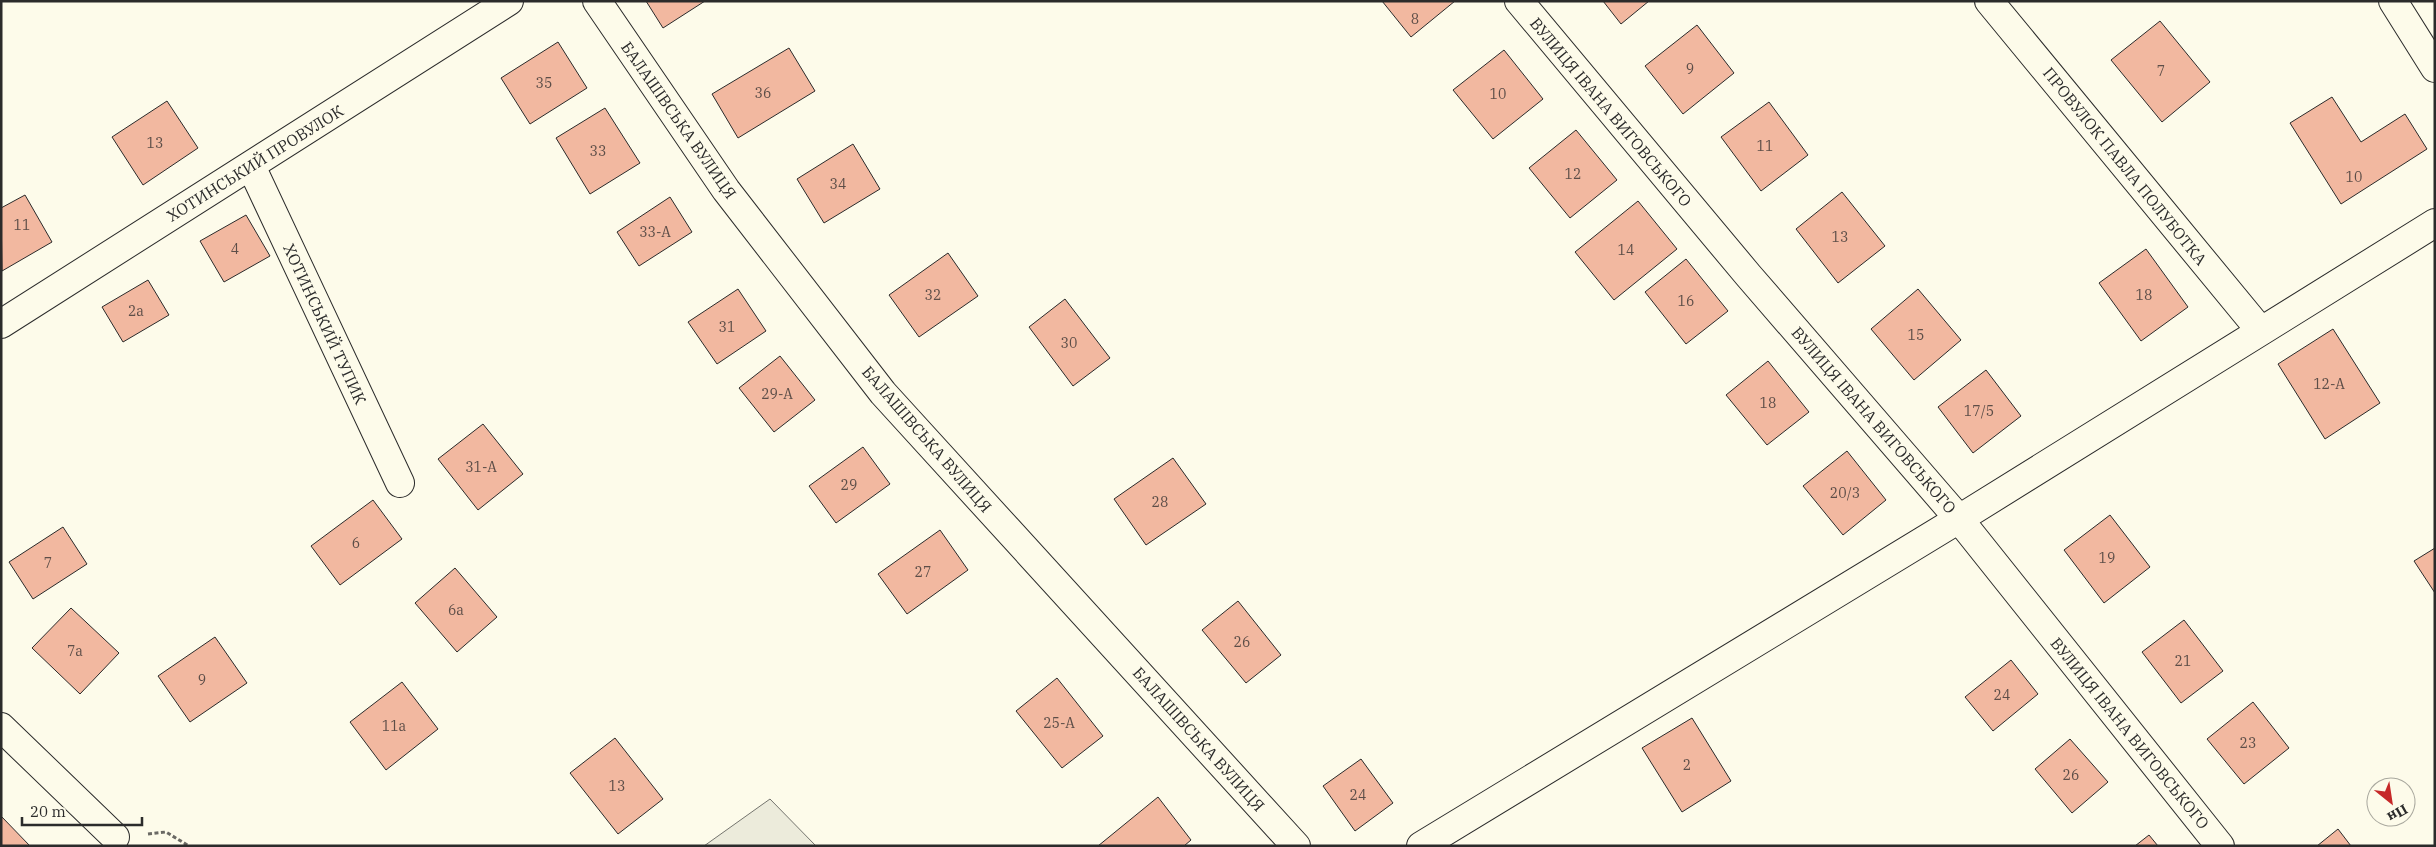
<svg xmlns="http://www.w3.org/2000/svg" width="2436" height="847" font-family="'IBM Plex Serif',serif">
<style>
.green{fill:#ecebdb;stroke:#74746e}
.building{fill:#f2b8a0;stroke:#2b2b2b}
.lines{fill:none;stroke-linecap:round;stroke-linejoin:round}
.minor-casing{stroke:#2b2b2b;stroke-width:30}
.path{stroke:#6a6964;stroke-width:3;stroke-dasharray:4 2.5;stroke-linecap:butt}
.minor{stroke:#fdfbea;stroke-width:28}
.labels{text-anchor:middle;stroke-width:4;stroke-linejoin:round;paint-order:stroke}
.number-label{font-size:14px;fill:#5d4e48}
.street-label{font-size:16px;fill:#2b2b2b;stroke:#fdfbea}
</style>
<rect width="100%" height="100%" fill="#fdfbea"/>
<path class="green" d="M770 799 816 846H704Z"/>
<path class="building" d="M646 1H705L663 28Z
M1382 1H1455L1411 37Z
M1603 1H1649L1621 24Z
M2160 21 2210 82 2162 122 2111 60Z
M1697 25 1734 73 1683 114 1645 66Z
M558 42 587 88 530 124 501 78Z
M789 48 815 91 738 138 712 94Z
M1504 50 1543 99 1493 139 1453 90Z
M2332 97 2361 142 2405 114 2427 149 2341 204 2290 123Z
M167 101 198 148 143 185 112 137Z
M1769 102 1808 155 1761 191 1721 137Z
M605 108 640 163 590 194 556 138Z
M1576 130 1617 180 1570 218 1529 168Z
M853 144 880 189 824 223 797 179Z
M1842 192 1885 246 1838 283 1796 229Z
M25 195 52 242 2 271 1 208Z
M670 197 692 232 639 266 617 232Z
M1638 201 1677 249 1614 300 1575 252Z
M246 215 270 256 224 282 200 241Z
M2146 249 2188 307 2141 341 2099 283Z
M948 253 978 296 919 337 889 295Z
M1686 259 1728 311 1686 344 1645 292Z
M148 280 169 315 123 342 102 307Z
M738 289 766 331 717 364 688 322Z
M1918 289 1961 340 1914 380 1871 329Z
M1065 299 1110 358 1073 386 1029 327Z
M2333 329 2380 403 2325 439 2278 364Z
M780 356 815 400 774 432 739 388Z
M1768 361 1809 412 1767 445 1726 395Z
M1986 370 2021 416 1973 453 1938 407Z
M483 424 523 474 478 510 438 459Z
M863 447 890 484 836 523 809 486Z
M1847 451 1886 500 1843 535 1803 486Z
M1173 458 1206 504 1146 545 1114 499Z
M373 500 402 539 340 585 311 546Z
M2110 515 2150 567 2104 603 2064 550Z
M63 527 87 564 33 599 9 562Z
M940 530 968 570 907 614 878 574Z
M2435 548V593L2414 561Z
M455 568 497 617 457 652 415 603Z
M1238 601 1281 655 1246 683 1202 630Z
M71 608 119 653 80 694 32 648Z
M2184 620 2223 671 2181 703 2142 652Z
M215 637 247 683 190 722 158 676Z
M2011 660 2038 694 1993 731 1965 697Z
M1057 678 1103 736 1062 768 1016 711Z
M402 682 438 729 386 770 350 722Z
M2253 702 2289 748 2244 784 2207 739Z
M1692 718 1731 781 1682 812 1642 748Z
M615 738 663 799 618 834 570 773Z
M2070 739 2108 782 2072 813 2035 769Z
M1361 759 1393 803 1355 831 1323 786Z
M1158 797 1191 840 1184 846H1098Z
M1 816 30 846H1Z
M2338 829 2351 846H2317Z
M2149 835 2158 846H2135Z"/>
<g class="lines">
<defs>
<path id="minor" d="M597 1 726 190 883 393 1296 846
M1519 1 1748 275 1959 519 2220 846
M1989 1 2260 330
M2393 1 2435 68
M251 166 400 483
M1 324 509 1
M1 727 115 837
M1421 846 1959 519 2435 223"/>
</defs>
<use href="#minor" class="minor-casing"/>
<path class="path" d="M148 834 166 832 189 846"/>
<use href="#minor" class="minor"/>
</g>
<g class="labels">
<g class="number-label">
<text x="1415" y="24">8</text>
<text x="1690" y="74">9</text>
<text x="2161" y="76">7</text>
<text x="544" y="88">35</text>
<text x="763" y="98">36</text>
<text x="1498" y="99">10</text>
<text x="155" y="148">13</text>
<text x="1765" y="151">11</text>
<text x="598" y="156">33</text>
<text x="1573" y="179">12</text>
<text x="2354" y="182">10</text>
<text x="838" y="189">34</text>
<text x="22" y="230">11</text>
<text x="655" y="237">33-А</text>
<text x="1840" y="242">13</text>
<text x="235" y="254">4</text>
<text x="1626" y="255">14</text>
<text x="933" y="300">32</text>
<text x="2144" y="300">18</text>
<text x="1686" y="306">16</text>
<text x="136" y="316">2а</text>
<text x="727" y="332">31</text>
<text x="1916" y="340">15</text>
<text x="1069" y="348">30</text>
<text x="2329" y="389">12-А</text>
<text x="777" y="399">29-А</text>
<text x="1768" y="408">18</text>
<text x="1979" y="416">17/5</text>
<text x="481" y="472">31-А</text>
<text x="849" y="490">29</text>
<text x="1845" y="498">20/3</text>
<text x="1160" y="507">28</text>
<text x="356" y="548">6</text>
<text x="2107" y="563">19</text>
<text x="48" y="568">7</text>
<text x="923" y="577">27</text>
<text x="456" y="615">6а</text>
<text x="1242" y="647">26</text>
<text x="75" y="656">7а</text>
<text x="2183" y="666">21</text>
<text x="202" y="685">9</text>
<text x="2002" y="700">24</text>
<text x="1059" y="728">25-А</text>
<text x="394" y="731">11а</text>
<text x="2248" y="748">23</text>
<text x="1687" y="770">2</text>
<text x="2071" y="780">26</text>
<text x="617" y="791">13</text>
<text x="1358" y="800">24</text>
</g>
<g class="street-label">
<text transform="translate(1611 112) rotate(50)" y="6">ВУЛИЦЯ ІВАНА ВИГОВСЬКОГО</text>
<text transform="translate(679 120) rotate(55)" y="6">БАЛАШІВСЬКА ВУЛИЦЯ</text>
<text transform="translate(255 163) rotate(-32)" y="6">ХОТИНСЬКИЙ ПРОВУЛОК</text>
<text transform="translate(2125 166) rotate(51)" y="6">ПРОВУЛОК ПАВЛА ПОЛУБОТКА</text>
<text transform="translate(325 324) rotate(65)" y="6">ХОТИНСЬКИЙ ТУПИК</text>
<text transform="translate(1874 420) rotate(49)" y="6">ВУЛИЦЯ ІВАНА ВИГОВСЬКОГО</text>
<text transform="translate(927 439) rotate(49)" y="6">БАЛАШІВСЬКА ВУЛИЦЯ</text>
<text transform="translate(2130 733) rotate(51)" y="6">ВУЛИЦЯ ІВАНА ВИГОВСЬКОГО</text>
<text transform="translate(1199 739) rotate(48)" y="6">БАЛАШІВСЬКА ВУЛИЦЯ</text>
</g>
</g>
<rect width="2436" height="847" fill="none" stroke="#2b2b2b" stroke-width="5"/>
<g transform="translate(2391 802) rotate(150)"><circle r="24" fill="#fdfbea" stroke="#a9a89e"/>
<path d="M0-4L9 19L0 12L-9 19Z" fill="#c62828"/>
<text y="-8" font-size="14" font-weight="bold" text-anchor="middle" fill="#2b2b2b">Пн</text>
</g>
<path d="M22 817v8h120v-8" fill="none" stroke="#2b2b2b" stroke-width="2.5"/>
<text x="30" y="817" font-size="15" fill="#2b2b2b" stroke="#fdfbea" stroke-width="4" paint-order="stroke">20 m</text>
</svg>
